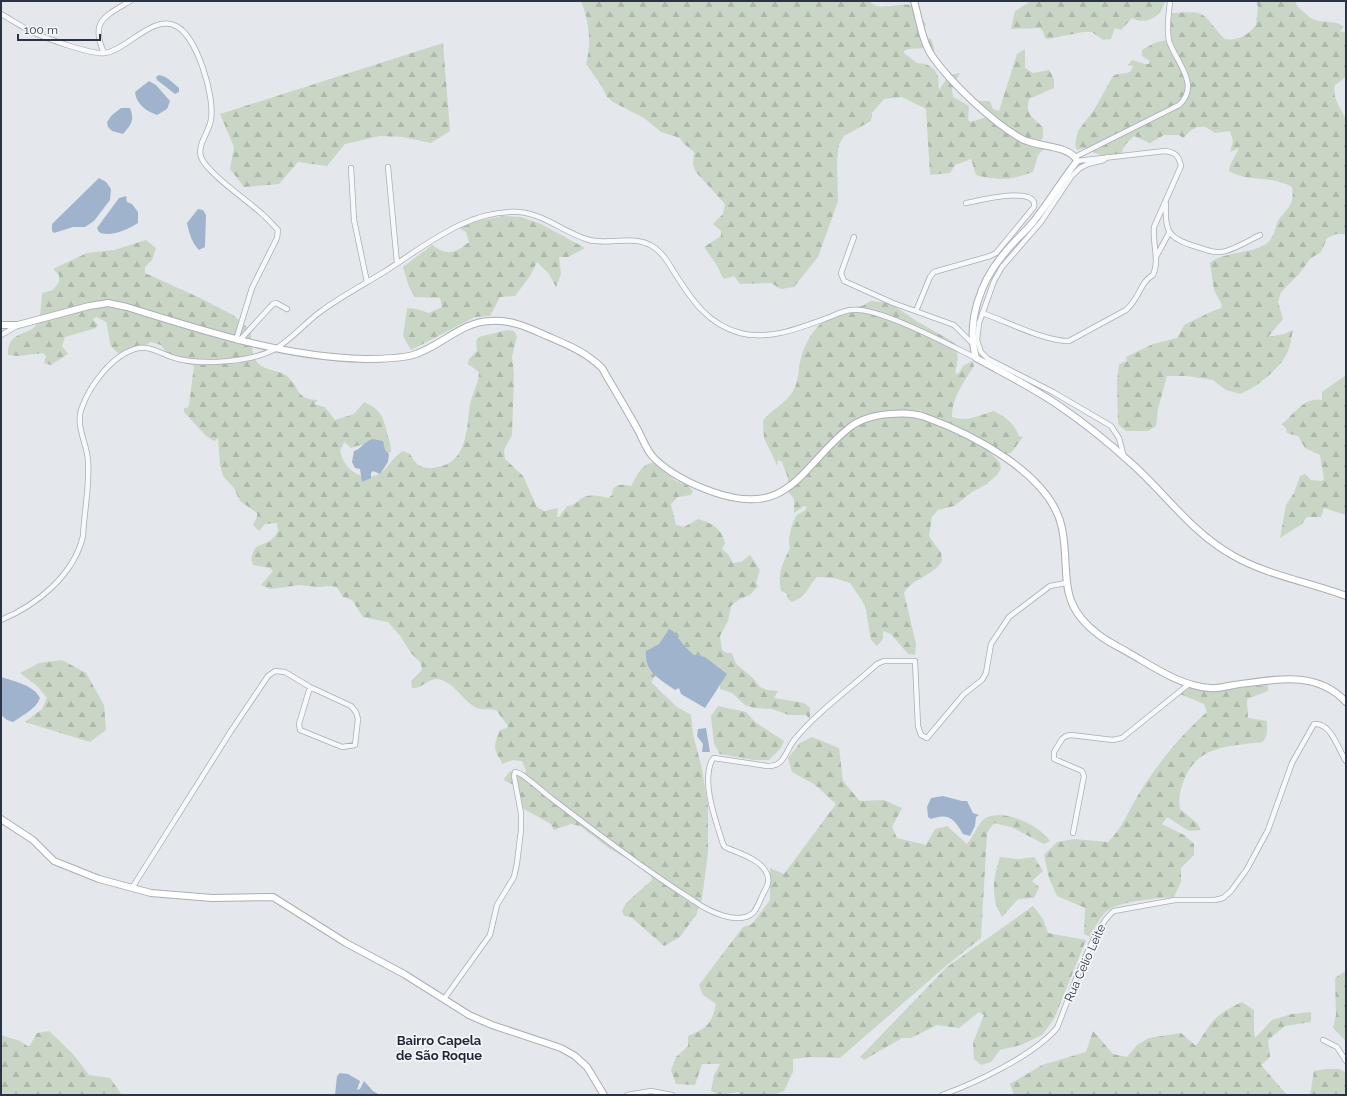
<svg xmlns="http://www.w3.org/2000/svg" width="1347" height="1096" font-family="Raleway,sans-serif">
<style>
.forest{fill:url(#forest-firs)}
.water{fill:#9fb4cc}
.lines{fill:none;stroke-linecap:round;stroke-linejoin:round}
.street-casing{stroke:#a9aeb7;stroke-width:6}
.secondary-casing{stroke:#a9aeb7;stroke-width:8}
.street{stroke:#f7f8fa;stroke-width:4.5}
.secondary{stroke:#fff;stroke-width:6}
.labels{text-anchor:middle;stroke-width:3.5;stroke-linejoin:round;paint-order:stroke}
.street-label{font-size:12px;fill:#2b3445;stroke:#f4f6f9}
.neighbourhood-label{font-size:13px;font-weight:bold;fill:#1d2536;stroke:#f4f6f9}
</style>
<defs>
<pattern id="forest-firs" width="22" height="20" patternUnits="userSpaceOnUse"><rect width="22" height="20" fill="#c9d6c5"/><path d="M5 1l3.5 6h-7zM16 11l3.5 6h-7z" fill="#adb8ab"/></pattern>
</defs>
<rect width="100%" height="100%" fill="#e4e7ec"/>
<path class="forest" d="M581 1H869C882 14 899 0 913 6 918 10 921 19 926 24L923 31 926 37 931 39 935 51 928 47C920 50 910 47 904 51V53L917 63 926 64 934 69 938 76 939 90 949 75 960 73 952 89 953 97 969 106 968 119 970 122 987 117 976 101H990L993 109 999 111 1017 54 1025 49V68L1033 73 1049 70 1054 79V88L1029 99C1025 117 1033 116 1043 128V137L1040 142 1045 148 1038 155 1033 172C1010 180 1000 181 976 175L971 159 955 165 950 173 930 175 926 109 902 97 884 99 872 113 871 121 844 136 839 144 837 161 838 201 818 257 794 287 781 289 771 283 740 284 734 276 724 279 716 264 704 247 721 236V231L713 224 723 214 725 204 695 171 693 164 694 152 683 143 680 138 661 132 644 118 613 102 607 97 601 85 586 64C592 42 589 22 581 1Z
M1031 1H1165C1162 16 1147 26 1132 18L1121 30 1115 28 1111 39 1103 40 1092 32H1083L1048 39 1045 38 1043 31 1039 28 1011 29 1015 11Z
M1256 1H1295C1297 7 1300 9 1305 13 1317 27 1332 17 1344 27L1340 31 1346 33V77L1335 85C1332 100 1341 107 1346 120V234H1336L1327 238 1321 252 1310 259 1299 274 1281 292 1278 302 1283 319 1268 337 1284 334 1293 330C1291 339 1290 349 1285 357 1275 372 1256 388 1240 394L1226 390 1213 380 1187 376H1167L1158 409 1156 426 1148 431H1126L1118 424 1117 382 1119 364 1127 361 1126 357 1153 344 1177 338 1185 324C1198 319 1208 312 1221 308L1222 305 1214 290 1210 263C1225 250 1258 255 1270 240 1275 234 1276 224 1279 219 1288 208 1295 203 1292 187 1272 175 1249 183 1229 171 1229 165 1236 155 1239 148L1230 152 1233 141 1230 131 1215 133 1206 127H1197L1190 131 1183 138 1179 135H1164L1150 143 1134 136 1125 145 1121 154C1109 159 1096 154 1085 148L1077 150 1075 144 1078 131 1094 110 1113 76C1120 72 1125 75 1131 71L1133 66 1128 65 1132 60 1145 64H1149L1150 61 1142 56V50L1154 43 1166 40 1172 13C1211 10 1201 15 1225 39 1238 41 1247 36 1256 25L1258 7Z
M443 43 450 131 431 143 403 137 380 136 345 144 327 166 298 162 279 184 244 187 230 169 234 147 220 114Z
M504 216 521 217 541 224 585 248 568 257H559L561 274 556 287 549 274 537 262 530 276 515 296 500 297 490 316 475 317 411 350 403 336 407 308 417 309 429 313 442 307 440 298 415 297 409 287 403 267 432 245C448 256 454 254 469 242L466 232 459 228 482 220Z
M146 240 156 248 152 260 145 267V273L200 298 233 315 251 331C251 341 251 353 257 362 265 372 280 369 288 377 300 388 296 400 318 400L314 404 325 407 335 420 354 414 364 402C381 410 383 416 387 433 389 440 391 444 391 452L382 454C371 447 364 442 351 448L344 442 340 451C344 468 360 483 379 474 388 469 392 457 403 451L410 454C415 463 420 469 431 468 468 466 466 431 470 405 472 393 479 384 479 372L468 364 469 359 477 351 476 341 479 337 507 330 514 331 517 336 512 357 514 374 512 435 504 450 505 459 523 476 537 507 544 511 558 508 557 517H559L567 506C576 506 577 500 584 497 592 494 600 496 608 498L612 495 613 489C618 483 625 485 631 486 637 476 641 464 653 463L676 481 687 485 693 491 691 495 678 497 671 504 676 525 684 527 698 519C712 523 721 528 725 543L722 549 728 554 733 563 741 562 750 555 760 570 756 583 758 586 750 595 738 600 731 606 728 621 720 636 722 650 726 653H732L736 664 753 678 760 687 767 690 778 691 774 698 804 703 810 708V719L806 715H789L772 709 754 708 745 705 732 693 720 689V685L701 674 656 675 651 682 677 707 691 715 693 734 702 769 708 807V852L702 899 696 915 680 937 664 946 631 917 624 916 622 911 626 903 652 880V877L637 864 610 849 580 826 571 824 554 830 551 824 524 809 518 800 514 785 505 781 504 779 510 771 525 773 526 771 522 761 513 760 502 764C501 759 498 757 496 752 493 745 498 736 500 730L507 728 508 726 496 710C489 708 482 711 475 707 461 699 454 682 438 679 428 678 422 689 412 688L411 681 422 670 421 663 411 653 401 637 388 622 363 617 352 600 343 597 337 587 331 586 318 587 299 585 271 589 261 585 273 571 270 568 253 565C250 558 252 553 256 547 267 542 271 543 278 531L277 523 265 524 259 531 253 525 257 517V513L240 501 234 488 223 476 220 465 218 438 214 441 206 436 184 412V408H187L189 405 194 366 171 359 161 345 151 342 124 357C120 354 114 350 111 346 110 344 108 328 106 322L96 317 93 319 98 325 96 328 65 337 62 346 68 354 51 365 44 363 46 356 43 353 18 356 8 355C7 330 29 337 38 323 40 320 42 298 42 293L53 290 59 282V275L53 269 87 253 114 250Z
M871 301 890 303 918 322 955 343 958 358 955 374 959 373 963 366 972 361 974 366C964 382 952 397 952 417 966 422 979 416 993 411 1005 416 1014 423 1019 436L1023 437 1011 453 1004 454 987 449 1000 463 1001 469 997 475 987 484 972 492 954 506 938 510 932 517 929 536 941 553 942 561C933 576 910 580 904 593L916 644 915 655 908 654 891 634 883 631V639L877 646 871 640 865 605 850 583 834 578 817 577C806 588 808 596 792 602L788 599 787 593 781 591C777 575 783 562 790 548 787 541 792 521 797 515 801 512 805 512 807 507L804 506 794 513V499L787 490 788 478 782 462 778 460 777 465 764 438 763 421C771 409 786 404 793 391 799 381 798 369 801 358 808 334 819 322 841 309L844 311V308L862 306Z
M1346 375V515L1324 508 1321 517H1307L1302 524 1280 538 1286 505 1294 493 1300 476 1305 474 1311 480 1322 481 1324 479 1320 455 1305 448 1298 436 1287 433 1286 428 1282 424C1293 415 1305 396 1322 400V392Z
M62 660 86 673 104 705 106 730 90 742 25 722 42 709 47 698 37 686 20 673 39 663Z
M1268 685V691L1247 699 1248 718 1267 721V734L1263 742C1231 746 1197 745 1184 780 1180 792 1178 796 1180 809L1197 823 1201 830 1189 831 1167 817 1162 824 1184 835 1194 844V855L1181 868V882L1174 897C1159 898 1123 901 1110 909 1101 914 1095 928 1090 937L1084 934 1085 908 1057 896 1049 878 1044 855 1057 842 1074 839 1108 842C1123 828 1129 809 1140 792 1159 762 1180 736 1207 712L1204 704 1180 694 1188 687 1227 689Z
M718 706 746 712 755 722 784 741 781 748 769 760H753L720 754 714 744 711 716Z
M812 737 839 748 843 781 860 801 884 800 902 808 892 827 897 838 926 845 935 829 947 826 967 844C972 838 979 823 984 819 1001 807 1040 825 1050 841L1044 844 1011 827 994 823 987 833 981 938 947 965 840 1058 811 1057 793 1059V1072L784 1091 773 1095H739V1092L719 1095 711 1091 714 1075 720 1064H702L695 1085 676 1084 671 1070 676 1057 688 1046V1036C707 1028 711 1025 716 1004L703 995 699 985 743 927 752 924 770 900V868L784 874 836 804 814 784 792 772 788 758 800 743Z
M1000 857 1019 859 1034 857 1043 871 1032 881 1039 887 1034 898 1018 899 1002 917C990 896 993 880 1000 857Z
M1033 906 1043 919 1048 933 1086 940 1054 1019 1042 1035 1021 1045 1000 1050 991 1062 981 1065 974 1059 973 1043 984 1015 979 1012 959 1028 937 1025 911 1038H902L864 1060 860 1057 947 967Z
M1345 971 1346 1038 1345 1040 1333 1028 1336 1015 1335 978Z
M1242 1002 1254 1010V1031L1255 1038 1272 1020 1292 1014 1311 1012V1022L1285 1026 1268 1040 1270 1057 1261 1065 1287 1095H1014L1010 1084 1042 1065 1086 1052 1093 1031 1113 1054 1127 1057 1137 1045 1149 1038 1181 1033 1196 1046C1213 1020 1213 1016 1242 1002Z
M49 1031 73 1054 89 1075 110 1078 122 1095H1V1035L20 1041 29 1047 37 1033Z
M1326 1069H1340L1346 1073V1095H1310L1314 1071Z"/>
<path class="water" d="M159 75C167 76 173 83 179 88V92L175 94 157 80 156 77Z
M149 81 156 85 170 101 167 109 157 115C146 111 136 104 135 92Z
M121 108H130C135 120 131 125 123 134L112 131 108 127 107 122 112 115Z
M99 178 106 182 111 189 110 200 94 221 85 227H73L54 233 52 231V224Z
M126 196 127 202 132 204 138 212V223C129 229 109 238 99 232L97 228 119 198Z
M198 209 203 210 206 215 205 247 199 250C192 243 189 233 187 223Z
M373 439 383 441 385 450 389 454 388 462 380 474 373 471 371 473V478L362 482 360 469 355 468 352 462 354 451C362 449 364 441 373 439Z
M669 629 673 631 685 647 694 655 705 657 727 674 705 708 681 694 679 688 675 690C660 679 644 672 646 651L659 644Z
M1 677C13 681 34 685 40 698 36 709 23 715 13 722L7 720 1 715Z
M706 728 710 752H702L703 744 697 736 698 729Z
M943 796 962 801H967L973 813 979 815 976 817 975 826 970 836 963 834C955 820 949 812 931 819L928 817 927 807 931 798Z
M340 1073 348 1074 360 1081 357 1090 360 1089 364 1081 373 1091 380 1095H335L337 1076Z"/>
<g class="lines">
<defs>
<path id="street" d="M1 14C12 20 23 28 35 33 48 39 92 55 105 53 127 50 153 14 176 26 197 36 215 97 211 119 210 131 197 144 201 157 206 172 248 201 261 213 267 218 272 224 278 230L277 238 252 288 236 340
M104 53C90 21 104 17 130 1
M1075 157 1179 105C1201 85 1176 62 1169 41 1166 28 1169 14 1170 1
M1107 157 1104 160 1088 164 1080 168 1071 177 1041 222 1002 267 994 281 979 323 977 340 981 352 988 359 1053 392 1111 426 1119 438 1124 457
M388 167 397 263
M351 168 354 220 367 282
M1166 204C1164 233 1170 239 1197 247 1205 249 1213 253 1221 252 1232 251 1250 240 1260 235
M854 237 841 273 844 281 893 303 954 325 972 343
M1156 257 1169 233
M916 311 930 277 934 272 990 256 996 253 1034 207C1039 185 977 201 966 203
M982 313C1006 321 1046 342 1069 341L1126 310C1140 298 1140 282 1153 275 1160 261 1152 242 1154 227L1181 166C1179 156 1175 152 1165 151L1077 161
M1 335 17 326
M239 341 273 304 276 303 287 309
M1 620C37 605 74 575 83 536 84 512 90 485 88 461 87 443 76 428 81 410 89 386 113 353 139 348 152 346 165 356 178 359 204 365 251 362 275 349 291 340 305 323 320 312 340 297 363 285 384 272 425 246 468 209 519 212 544 214 565 233 589 240 609 245 633 235 652 246 662 252 668 262 674 272 691 299 707 324 740 333 770 341 802 327 830 317 837 314 845 310 852 310 879 307 949 345 976 358
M1073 833 1084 776 1082 771 1054 759V752L1062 739 1066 736 1071 735 1113 740 1122 738 1189 684
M132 888 231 731 268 676 275 671 285 672 310 687 351 706 356 712 358 719 355 745 342 747 300 730 299 724 310 687
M444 999 490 935 497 905 514 877 517 863 521 830V813L514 776 515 772C521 771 544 793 551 798 598 834 644 869 694 901 708 911 738 926 753 913 757 909 760 900 763 894 767 887 771 880 766 872 760 859 738 853 725 847L723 844C716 821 701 783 712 760L714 758 767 766C785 767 785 751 795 739 817 712 851 688 877 664L884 661H915L918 726 921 735 927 738 964 694 982 680 986 673 991 644 1009 617 1050 586 1066 583
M1323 1040 1337 1047 1346 1061
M627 1095 651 1091 672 1095
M942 1095C976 1083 1034 1055 1057 1028 1068 1001 1093 926 1114 911L1175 900H1215L1223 898 1231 891 1247 869 1268 830 1292 763 1314 724C1331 722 1338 749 1346 761"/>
<path id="secondary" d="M914 1C919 18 922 41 932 56 951 83 993 123 1022 139 1036 147 1071 145 1077 161 1062 180 1049 202 1034 221 1024 233 1012 243 1003 255 980 282 966 323 976 358 1003 373 1032 387 1058 405 1083 422 1108 442 1131 463 1166 494 1191 532 1232 555 1266 575 1309 582 1346 596
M1 325H18L89 306 108 303 127 307C205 331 283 357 365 359 381 359 398 359 413 355 440 347 461 322 490 321 511 319 529 328 547 336 568 345 586 352 602 368 614 389 627 410 639 432 643 440 647 451 654 458 669 473 693 485 713 492 790 519 800 467 849 428 860 419 876 415 890 414 901 413 914 413 925 417 972 434 1051 474 1062 528 1071 574 1055 602 1099 635 1108 642 1119 647 1129 653 1154 667 1180 686 1210 688 1218 689 1227 686 1234 685 1273 680 1316 669 1346 702
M1 819 33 840 54 861 99 879 151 893 212 898 273 897 346 943 404 974 469 1015 492 1025 561 1048 575 1056 587 1067 604 1095"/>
</defs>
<use href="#street" class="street-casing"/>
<use href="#secondary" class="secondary-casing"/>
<use href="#street" class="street"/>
<use href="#secondary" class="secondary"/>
</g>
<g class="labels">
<g class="street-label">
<text transform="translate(1085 963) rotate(-66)" y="4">Rua Celio Leite</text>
</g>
<g class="neighbourhood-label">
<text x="439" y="1045">Bairro Capela<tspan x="439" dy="15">de São Roque</tspan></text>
</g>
</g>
<rect width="1347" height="1096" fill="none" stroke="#2b3445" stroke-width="4"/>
<path d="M18 34v6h82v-6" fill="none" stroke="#2b3445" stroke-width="2"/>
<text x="24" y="34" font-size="12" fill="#2b3445" stroke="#f4f6f9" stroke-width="3" paint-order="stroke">100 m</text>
</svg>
